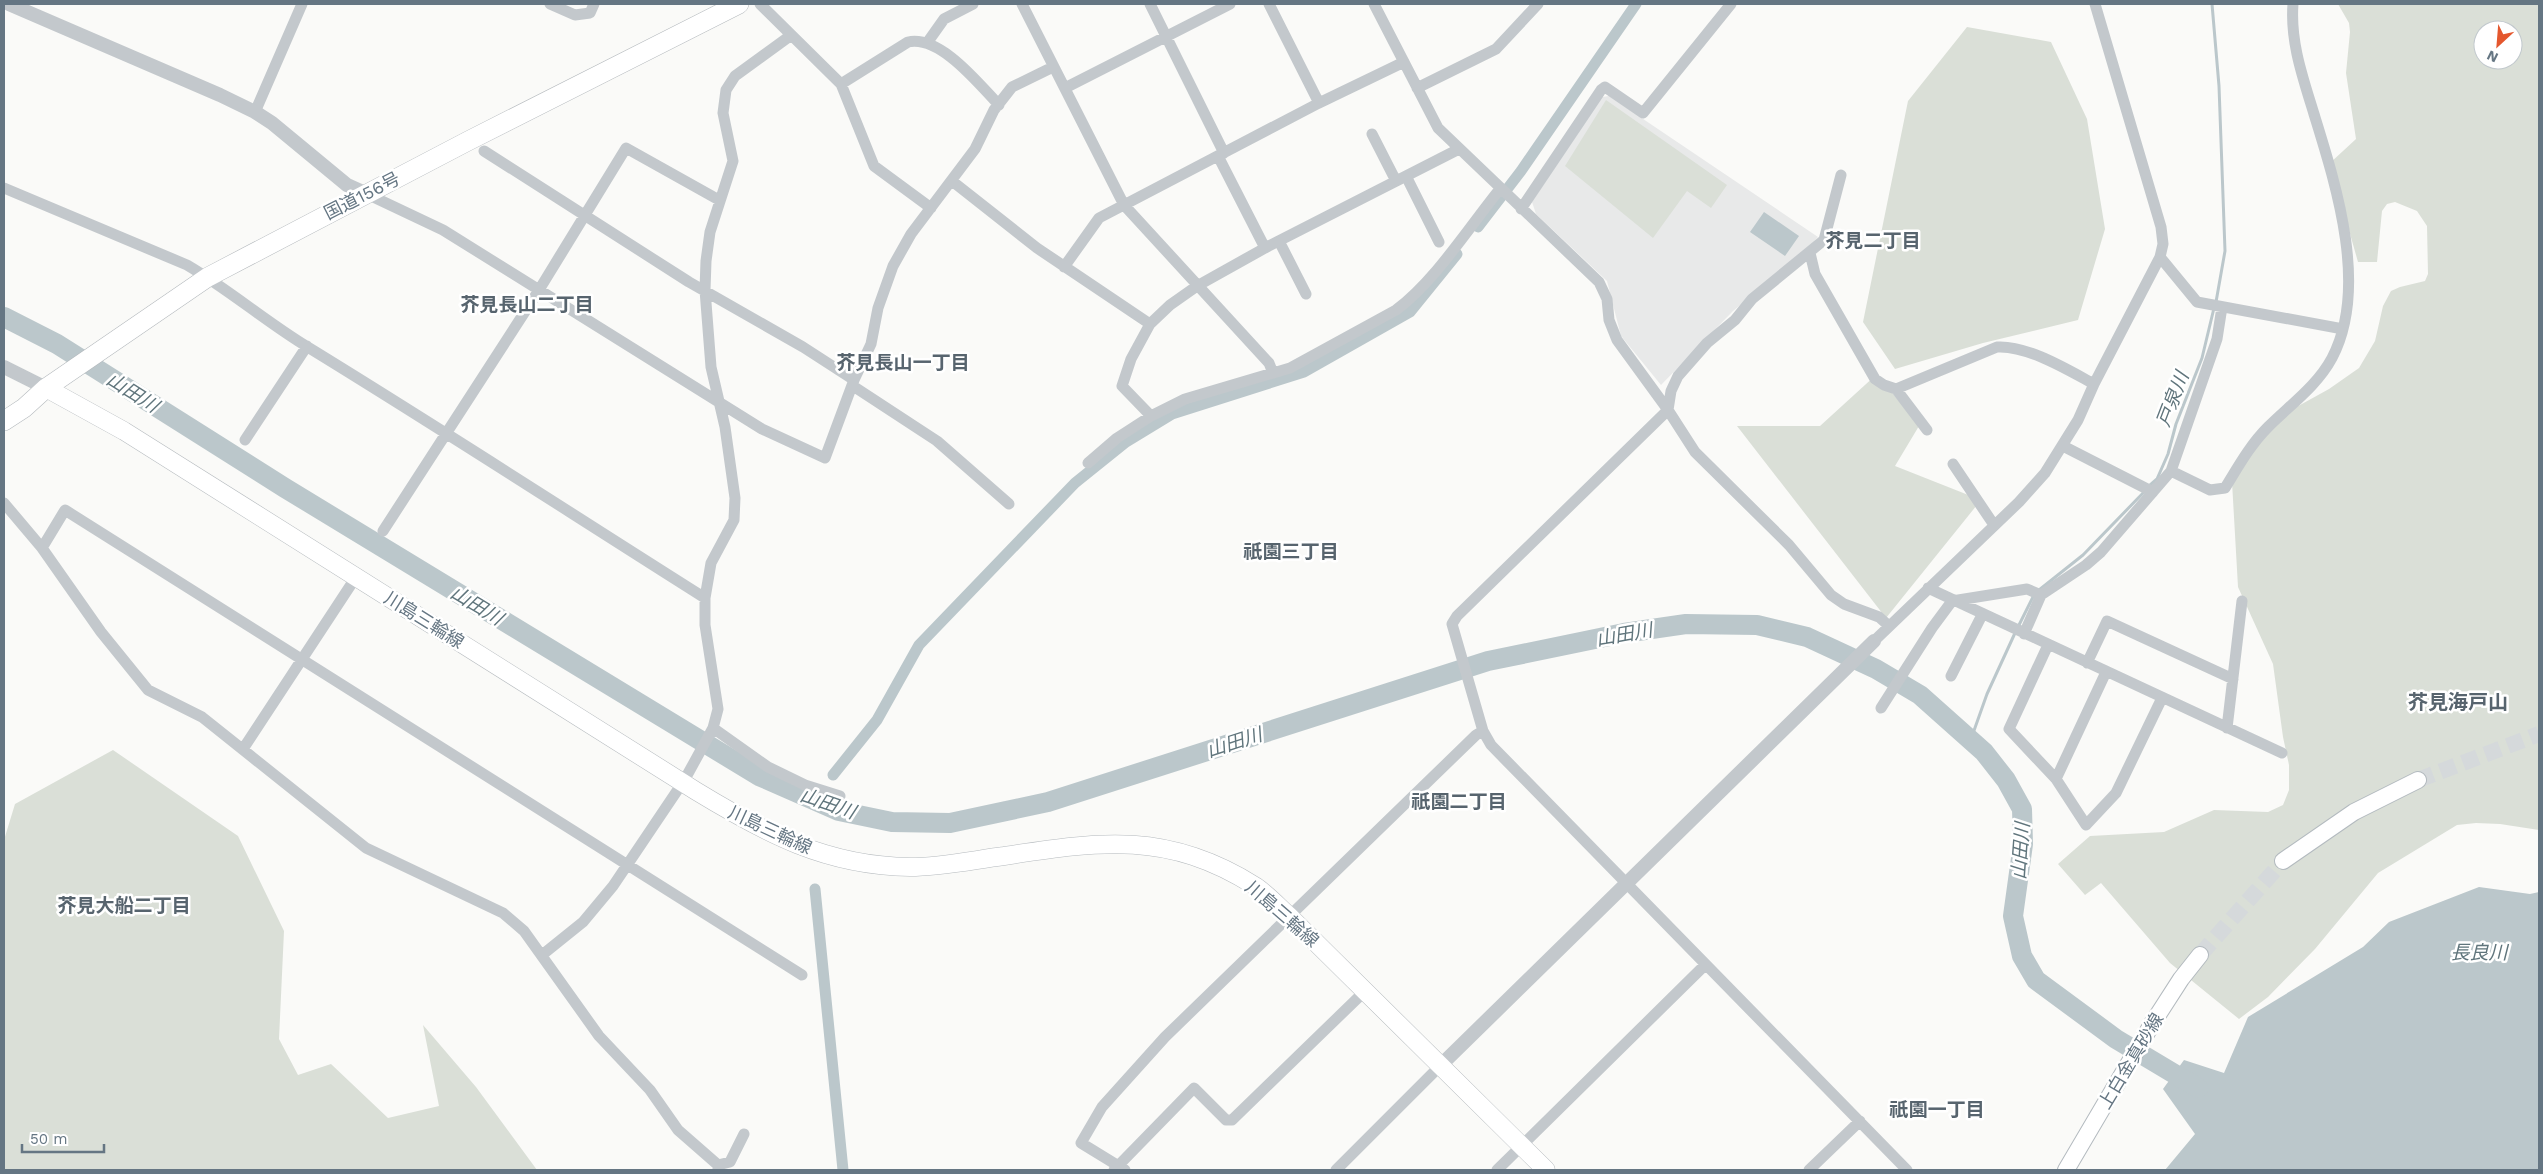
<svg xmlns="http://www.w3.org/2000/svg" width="2543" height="1174" font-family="'Work Sans','Noto Sans JP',sans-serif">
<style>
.built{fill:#e8e9e9}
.green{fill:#dadfd7;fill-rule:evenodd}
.water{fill:#bbc7cb}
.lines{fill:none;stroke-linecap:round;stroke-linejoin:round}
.stream{stroke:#bbc7cb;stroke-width:3}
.canal{stroke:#bbc7cb;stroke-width:11}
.river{stroke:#bbc7cb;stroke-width:20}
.secondary-tunnel{stroke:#d5d9db;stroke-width:16;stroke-dasharray:16 8;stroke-linecap:butt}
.secondary-casing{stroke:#b3babf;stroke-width:18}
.primary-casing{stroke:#b5babe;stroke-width:19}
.trunk-casing{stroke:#b4b9bd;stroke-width:20}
.minor{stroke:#c3c8cc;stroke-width:11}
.tertiary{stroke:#c3c8cc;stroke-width:14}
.secondary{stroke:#fff;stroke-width:16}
.primary{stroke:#fff;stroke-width:18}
.trunk{stroke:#fff;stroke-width:19}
.labels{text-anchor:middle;stroke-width:5;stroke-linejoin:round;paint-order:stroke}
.street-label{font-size:18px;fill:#657683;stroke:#fff}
.neighbourhood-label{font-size:19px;font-weight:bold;fill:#57646e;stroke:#fff}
.water-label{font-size:19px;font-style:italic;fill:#60757c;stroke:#fff}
.quarter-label{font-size:20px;font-weight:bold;fill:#57646e;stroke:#fff}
</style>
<rect width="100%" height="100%" fill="#fafaf8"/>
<path class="built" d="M1609 96 1818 237 1800 257 1733 311 1661 385 1621 336 1607 281 1536 214 1532 202 1602 97Z"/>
<path class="green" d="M2338 4H2539V830L2500 824 2476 823 2457 825 2378 873 2315 949 2268 997 2239 1019 2170 963 2101 883 2085 895 2058 864 2090 836 2164 832 2214 810 2268 812 2283 805 2289 790V765L2283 737 2273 664 2238 587 2232 482 2250 445 2291 410 2329 389 2359 368 2375 341 2383 306 2391 291 2400 287 2425 281 2428 274 2427 226 2417 211 2395 202 2387 204 2382 211 2377 262H2358L2330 163 2356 139 2346 73 2350 32 2349 23ZM2483 30H2513V60H2483Z
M1967 27 2051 42 2087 119 2105 229 2078 320 1983 343 1895 369 1863 322 1908 101Z
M1606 100 1727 185 1711 208 1687 191 1653 238 1565 166Z
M1877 374 1919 426 1895 466 1981 500 1886 618 1737 426H1820Z
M113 750 238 836 284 931 279 1039 298 1075 331 1064 388 1118 439 1106 423 1025 476 1087 537 1170H4V840L15 804Z"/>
<path class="water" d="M1764 212 1799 236 1785 256 1750 232Z
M2479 887 2530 894 2539 892V1170H2165L2195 1134 2163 1089 2184 1060 2224 1073 2248 1017 2363 947 2389 922Z"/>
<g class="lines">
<path class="stream" d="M2212 4 2219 86 2225 251 2216 302
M2149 486 2157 479 2168 454 2176 424 2202 358 2214 308
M2039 590 2083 555 2145 491
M2018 627 2034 595
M1971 739 1987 694 2015 633"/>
<path class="canal" d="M1478 227 1521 171 1636 4
M833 775 877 720 919 645 1075 483 1126 442 1172 414 1304 372 1410 312 1457 254
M815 889 843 1170"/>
<path class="river" d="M4 317 57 344 285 488 759 776 839 811 892 822 950 823 1048 802 1488 661 1624 633 1686 624 1757 625 1807 637 1876 669 1920 695 1984 752 2006 780 2022 809 2023 844 2013 916 2022 956 2036 980 2116 1039 2198 1088"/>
<path class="secondary-tunnel" d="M2418 780 2539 734
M2200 955 2283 861"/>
<defs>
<path id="secondary" d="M2283 861 2354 812 2418 780
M2066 1170 2152 1024 2181 979 2200 955"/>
<path id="primary" d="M46 388 124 431 696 791C765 833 826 866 910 867 941 867 973 860 1004 856 1101 841 1168 831 1255 886 1267 894 1278 906 1289 916L1546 1170"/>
<path id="trunk" d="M4 421 24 408 46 388 208 277 468 141 739 4"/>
</defs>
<use href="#secondary" class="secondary-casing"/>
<use href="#primary" class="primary-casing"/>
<use href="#trunk" class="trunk-casing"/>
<path class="minor" d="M550 4 575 15 590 13 594 4
M760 4 841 84 874 166 931 208
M1022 4 1124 205 1269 363 1273 373
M1150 4 1224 153
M1269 4 1319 103
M1374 4 1438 128 1599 282 1607 299 1609 320 1617 340 1668 410 1695 452 1789 545 1831 595 1844 604 1879 617 1889 626
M927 43 944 19 973 4
M841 84 908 42C940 35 978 83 999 105
M1065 88 1230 4
M1417 88 1496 49 1538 4
M255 112 302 4
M1372 134 1396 181
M484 151 689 282 803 347 854 380
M1218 156 1265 248
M1841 175 1824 240 1752 299 1735 320 1707 343 1678 376 1671 391 1668 410 1457 616 1452 624 1483 731 1491 745 1907 1170
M1406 176 1439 242
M952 181 1037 248 1150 324
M4 188 187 265C228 289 265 321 306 346 440 428 572 514 705 598
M367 194 443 230 762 429 825 458 854 380 871 344 878 308 893 266 911 234 975 149 994 110 1012 87 1053 67
M1521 209 1601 90 1605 87 1643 113 1731 4
M1279 241 1306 294
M1810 253 1815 274 1875 379 1884 385 1896 389 1927 430
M2160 257 2197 302 2343 329
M1064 267 1099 218 1319 103 1404 62
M853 386 937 441 1009 504
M1896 389 1997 347C2027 345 2068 370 2094 384
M1151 416 1122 386 1131 359 1150 324 1170 305 1197 286 1265 248 1459 149
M245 440 307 346
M2063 446 2153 492
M1088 463 1117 438 1151 416 1185 399 1290 368 1396 310C1435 281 1469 227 1500 189
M1953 464 1994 525
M2171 471 2210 490 2225 488C2238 467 2250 445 2268 427 2290 405 2317 386 2332 358 2369 288 2336 185 2314 114 2303 78 2290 42 2293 4
M4 503 42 548 101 632 148 690 202 717 366 848 503 913 524 931 599 1036 650 1090 678 1130 718 1165V1170
M383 531 539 290 626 148 719 200
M42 548 65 510 802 975
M1928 588 2282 753
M2024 634 2041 595 2086 565 2101 552 2171 471 2217 339 2222 307
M1874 641 2019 502 2045 473 2078 420 2094 384 2160 257 2163 244 2161 227 2095 4
M2048 645 2009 729 2056 779 2086 825 2116 793 2162 698
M2087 663 2107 621 2233 679
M1951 676 1982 615
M1881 708 1932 628 1952 601 2027 589 2041 595
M713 728 718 709 705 625V598L711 563 734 520 735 498 725 427 711 367 705 290 706 261 710 232 733 161 723 113 726 90 735 76 790 36
M2227 728 2242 601
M243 749 356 577
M2056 779 2106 672
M542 955 583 922 613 886 685 779 713 728 768 767 805 785 840 796
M718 1165 730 1162 744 1134
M1114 1170 1194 1088 1226 1120H1232L1365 991
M1125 1170 1081 1143 1102 1107 1165 1037 1476 735 1483 731
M1336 1170 1440 1066
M1497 1170 1705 965
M1809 1170 1860 1121"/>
<path class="tertiary" d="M9 4 220 95 255 112 272 123 347 185 367 194
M4 367 46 388
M1440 1066 1874 641"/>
<use href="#secondary" class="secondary"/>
<use href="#primary" class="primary"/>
<use href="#trunk" class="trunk"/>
</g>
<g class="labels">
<g class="street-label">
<text transform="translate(362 196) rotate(-27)" y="6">国道156号</text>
<text transform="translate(424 620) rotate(32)" y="6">川島三輪線</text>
<text transform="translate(770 830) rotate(25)" y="6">川島三輪線</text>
<text transform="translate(1282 914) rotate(41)" y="6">川島三輪線</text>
<text transform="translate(2131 1061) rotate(-59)" y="6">上白金真砂線</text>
</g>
<g class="neighbourhood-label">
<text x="1873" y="247">芥見二丁目</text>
<text x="527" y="311">芥見長山二丁目</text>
<text x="903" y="369">芥見長山一丁目</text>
<text x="1291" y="558">祇園三丁目</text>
<text x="1459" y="808">祇園二丁目</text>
<text x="124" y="912">芥見大船二丁目</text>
<text x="1937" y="1116">祇園一丁目</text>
</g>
<g class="water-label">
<text transform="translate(133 392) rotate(32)" y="7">山田川</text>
<text transform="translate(2172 399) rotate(-69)" y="7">戸泉川</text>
<text transform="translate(477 605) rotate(31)" y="7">山田川</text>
<text transform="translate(1624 634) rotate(-10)" y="7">山田川</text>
<text transform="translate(1234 742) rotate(-18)" y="7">山田川</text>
<text transform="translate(828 803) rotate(19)" y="7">山田川</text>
<text transform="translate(2020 851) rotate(-86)" y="7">山田川</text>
<text x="2479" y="959">長良川</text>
</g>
<g class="quarter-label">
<text x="2458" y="709">芥見海戸山</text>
</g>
</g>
<rect width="2543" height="1174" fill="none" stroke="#657683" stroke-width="10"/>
<g transform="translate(2498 45) rotate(206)"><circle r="24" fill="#ffffff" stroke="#c1c8cd"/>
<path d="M0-4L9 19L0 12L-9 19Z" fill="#e4572e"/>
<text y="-8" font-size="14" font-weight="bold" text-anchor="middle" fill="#657683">N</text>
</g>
<path d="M22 1144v8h82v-8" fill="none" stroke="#657683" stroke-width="2.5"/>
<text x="30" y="1144" font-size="15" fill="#657683" stroke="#ffffff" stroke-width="4" paint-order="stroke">50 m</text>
</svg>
